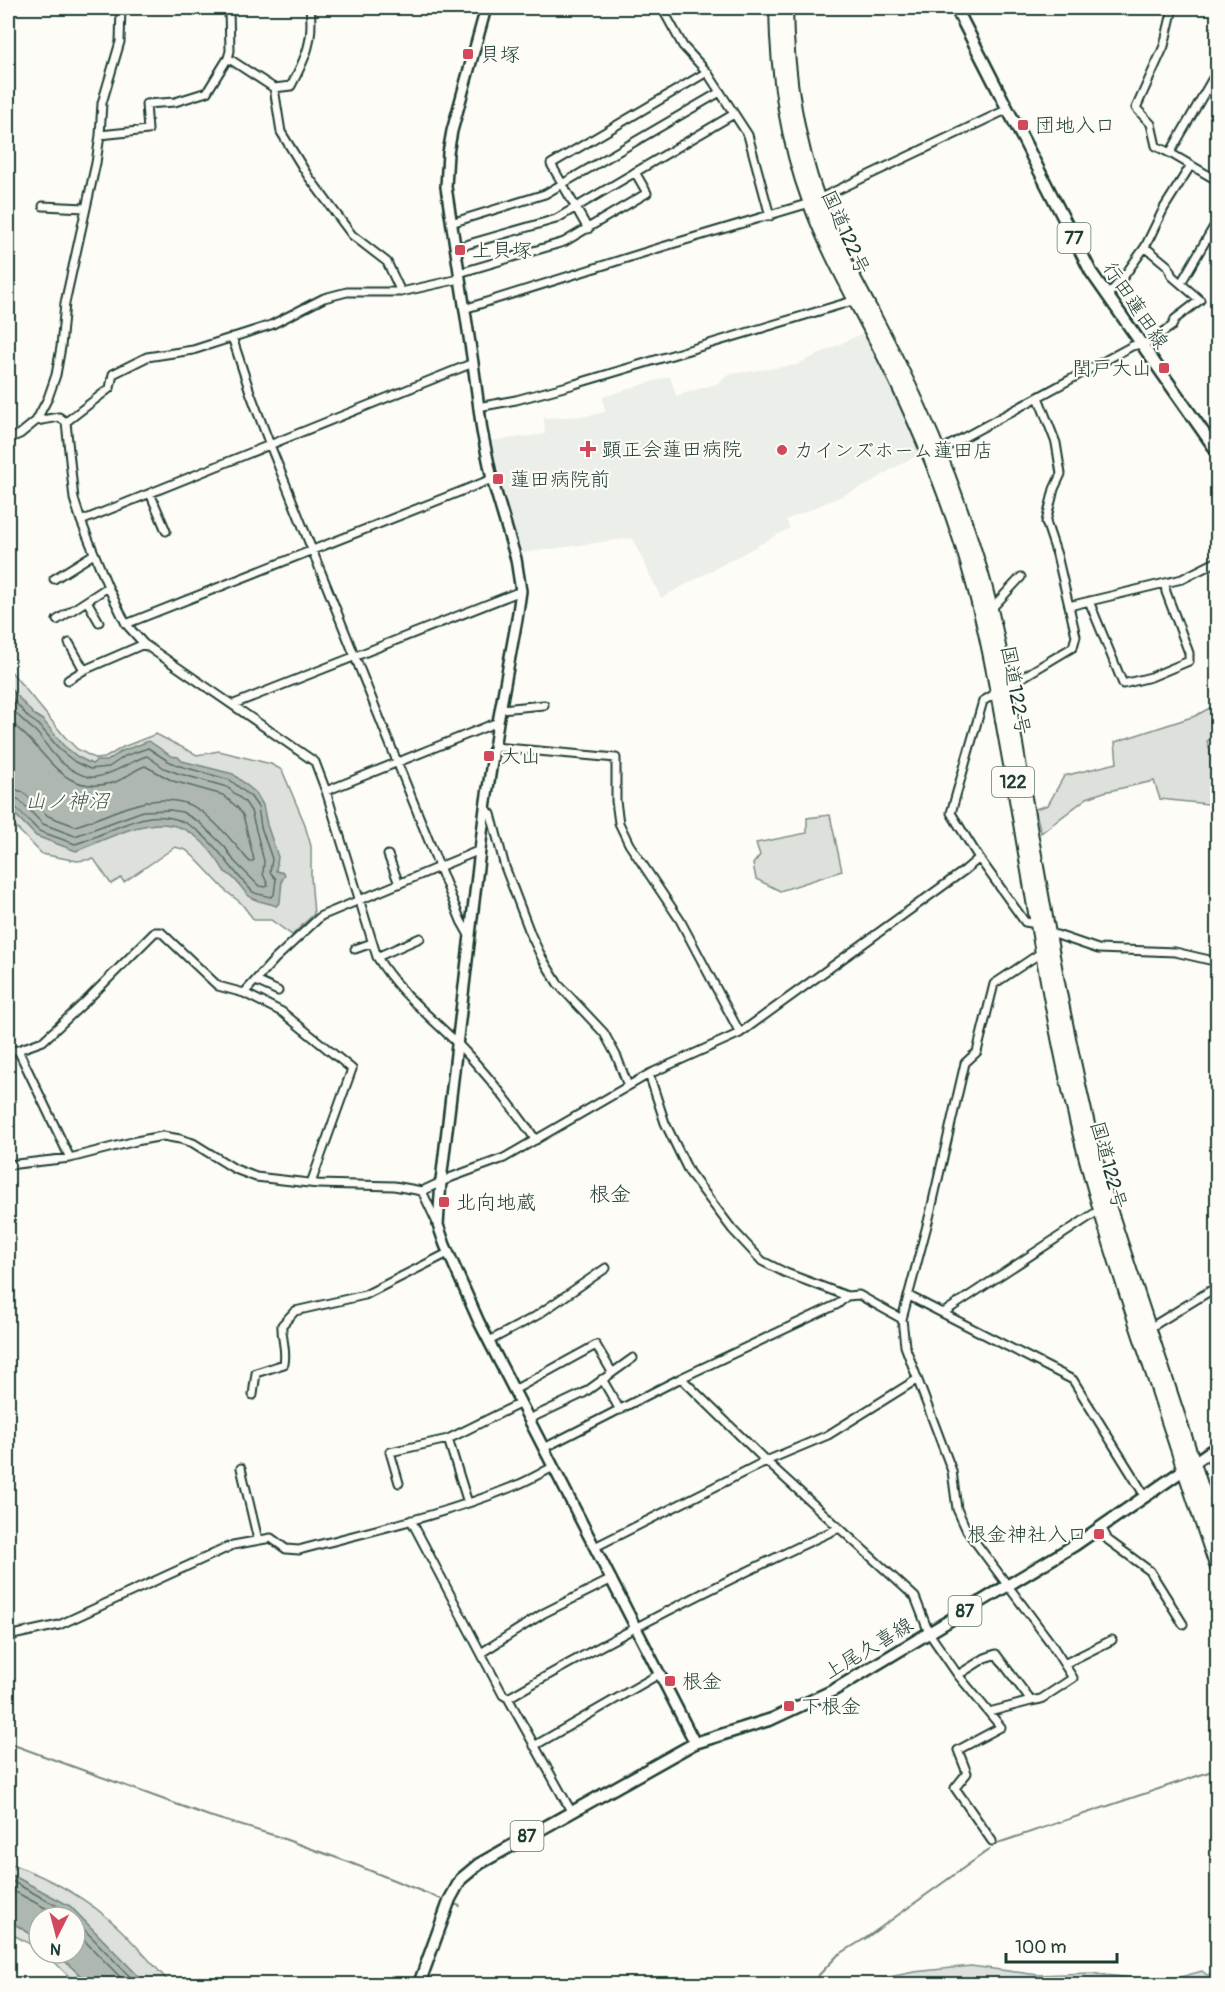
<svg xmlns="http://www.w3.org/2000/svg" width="1225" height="1992" font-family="Pangolin,'Klee One',sans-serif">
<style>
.built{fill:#eceee9}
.green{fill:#dde0db;stroke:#7e8e88;stroke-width:1.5}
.water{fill:#aeb8b1;stroke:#75877f;stroke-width:1.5}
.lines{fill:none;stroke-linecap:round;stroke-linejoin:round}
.shore{stroke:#586e66;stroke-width:1.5}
.stream{stroke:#75877f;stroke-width:2}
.street-casing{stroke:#1f3d34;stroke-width:11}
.secondary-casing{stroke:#1f3d34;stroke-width:14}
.primary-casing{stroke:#1f3d34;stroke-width:15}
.highway-casing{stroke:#1f3d34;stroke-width:16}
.street{stroke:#fdfcf7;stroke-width:7}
.secondary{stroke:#fdfcf7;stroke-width:9}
.primary{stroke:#fdfcf7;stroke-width:10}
.highway{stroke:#fdfcf7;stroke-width:12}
.poi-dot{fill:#d1495b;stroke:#fdfcf7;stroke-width:2}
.labels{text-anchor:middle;stroke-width:4.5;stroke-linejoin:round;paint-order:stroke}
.shield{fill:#fdfcf7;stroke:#62766e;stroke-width:1.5}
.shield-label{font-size:18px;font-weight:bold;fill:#1f3d34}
.poi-label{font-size:20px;fill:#1f3d34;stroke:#fdfcf7;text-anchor:start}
.street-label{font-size:20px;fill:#1f3d34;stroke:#fdfcf7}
.water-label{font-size:21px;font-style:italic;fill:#435c53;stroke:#fdfcf7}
.neighbourhood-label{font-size:21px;fill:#1f3d34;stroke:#fdfcf7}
</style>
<rect width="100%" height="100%" fill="#fdfcf7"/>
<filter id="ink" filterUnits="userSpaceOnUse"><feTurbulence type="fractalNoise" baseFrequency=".0167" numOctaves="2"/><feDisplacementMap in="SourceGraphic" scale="12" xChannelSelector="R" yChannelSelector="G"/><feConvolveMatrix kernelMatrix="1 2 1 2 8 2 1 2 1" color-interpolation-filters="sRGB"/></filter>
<g filter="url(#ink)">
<path class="built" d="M863 333 922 453 892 469 869 484 786 520 790 528 661 598 632 538 523 553 506 505 489 441 545 434 544 418 587 416 605 412 603 397 670 376 676 396 722 382V379L731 374 796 365Z"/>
<path class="green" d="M8 668 65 737 77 749 96 759 105 758 123 747 156 734 197 755 219 751 271 764 282 770 304 822 311 846V878L314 914 292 935 271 920H254L241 903 227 892 194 857 186 850 175 847 124 882 121 878 111 884 94 859 77 861 42 854 8 819Z
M1217 704V737L1207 741 1217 772V805L1160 799 1154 781 1104 792 1087 798 1041 833 1035 809 1048 805 1064 776 1117 763 1115 742 1195 716Z
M830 815 842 871 780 891 756 879 753 864 760 855 756 843 807 833V818Z
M8 1863C48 1877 89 1899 120 1929 138 1947 154 1966 171 1984H146L70 1906 8 1873Z
M8 1920 39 1939V1949L8 1932Z
M45 1953H56L90 1984H77Z
M971 1966 1038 1975 1090 1973 1163 1982 1202 1971 1207 1975 1218 1972 1217 1984H981L965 1981 923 1984H855L914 1972Z"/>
<path class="water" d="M8 685 33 714 43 720 64 746 78 757 92 764 96 761H107L122 751 149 741 171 756 178 757 182 761 233 774 256 793 263 805 267 825 278 857 276 871 284 873 285 875 282 880 280 902 276 906C267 902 255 902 249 896 241 889 236 877 225 872 181 798 141 825 76 851L36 836 8 807Z
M8 1873 70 1906 146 1984H90L56 1953H75V1917H39V1939L8 1920Z"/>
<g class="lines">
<path class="shore" d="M8 694 29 718 39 725 61 751 75 762 90 769 109 767 125 756 148 748 168 761 180 766 230 780 251 797 258 807 261 827 272 859 270 872 276 879 274 895 271 897C266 895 257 895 253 892 221 861 199 807 145 818 121 823 99 837 75 844L39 831 14 806 8 804
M8 704C16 714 24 722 34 730 43 738 47 748 55 756 63 765 82 779 96 777 115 774 128 762 147 756L164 768 177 773 227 787 245 802 251 811 264 861 263 874 268 885 266 887 259 886 234 861 225 847 199 822 182 812 170 810 143 811 75 836 43 824 18 799 8 796
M8 718C15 727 24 733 31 741 56 768 70 793 112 783 124 780 133 770 145 766L173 781 223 795 238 808 243 815 254 860 250 862C243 855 239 848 232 841 225 832 215 823 206 815 165 781 117 814 75 826L48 816 23 792 8 787
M8 1879 66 1911 72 1917
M8 1888 62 1917
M75 1920 137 1984
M75 1931 127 1984"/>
<path class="stream" d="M8 1743 209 1816 273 1835 351 1863 446 1901
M998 1843 1218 1769
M451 1903 460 1906
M816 1984 818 1976 838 1955 866 1938 990 1849"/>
<defs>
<path id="street" d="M229 8 230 51 228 58 274 88 281 132 308 176 352 235 387 262 401 292
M662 8 683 46 707 72 748 135 770 216
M1213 78 1170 153 1218 181
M274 88 291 86C306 57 314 41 310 8
M100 135 148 130 146 104 175 102 207 92 228 58
M1170 153 1156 146 1151 124 1136 108 1164 46 1173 8
M43 206 85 208
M451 223 545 194 720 92
M588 229 551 164 707 72
M455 248 556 219 734 114
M459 273 564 242 647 193 635 172
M1181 283 1216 223 1218 224
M1107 296 1122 279 1145 247 1164 208 1191 165
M464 309 662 247 810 203 1008 109
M232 337 250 392 270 445 461 921 470 937
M478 407 516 400 575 384 856 300
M36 421 59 417 66 422
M66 422 74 499 81 521 108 587 126 624 144 644 315 762 326 791 377 957C399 993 429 1015 458 1044 487 1074 512 1106 536 1140
M66 422 110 388 113 374 147 357 193 350 271 325 324 298 347 292H401L459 279
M8 439 20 434 36 421 48 398 56 375 61 347 65 303 96 163 100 135 102 103 120 42 121 8
M937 452 1132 346 1149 342 1172 326 1175 319 1200 300 1172 276 1168 266 1145 247
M150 493 166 531
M81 521 473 363
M54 579 94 554
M87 601 99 622
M1089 601 1123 684 1151 677 1189 661V653L1166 592 1165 584
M1069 606 1182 579 1218 561
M991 609 1021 577
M57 620 108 587
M126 624 492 479
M69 643 84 670
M68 680 84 670 144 644
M234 704 521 591
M500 709 544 705
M494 747 616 758V801L619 823 629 844 680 920 740 1033
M326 791 498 722
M485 808 491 814 505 867 531 935 542 958 558 984 604 1033 617 1057 628 1086
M388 855 399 884
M979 858 1025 922 1037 924
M1047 934 1057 935 1098 949 1175 952 1218 962
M355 949 372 943
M377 957 420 938
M256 981 278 991
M244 993 275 959 321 916 480 850
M18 1050 70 1158
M8 1051 18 1050 43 1041 85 1002 155 932H161L218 986 244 993 282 1012 352 1069 311 1183
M649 1074 665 1123 689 1172 732 1229 762 1261 786 1273 847 1296 859 1295 902 1319 905 1346 952 1471 957 1509 967 1531 1050 1642 1073 1678 1041 1699 1031 1701 996 1654 985 1658 958 1675
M8 1165 70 1158 136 1141 163 1136 180 1139 193 1143 235 1169 256 1177 318 1184 394 1186 422 1191 452 1177 504 1158 649 1074 740 1033 965 870 979 858 951 813 983 701 1073 647 1076 636 1057 555 1046 522 1054 489 1061 474 1056 443 1038 397
M422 1191 438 1225
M909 1296 1073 1380 1145 1496
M943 1313 1101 1209
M902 1319 929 1218 965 1063 977 1052 994 984 1042 952
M1148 1329 1218 1286
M489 1341 536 1316 606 1268
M681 1378 766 1461 915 1597 929 1633 958 1675 1001 1727 958 1750 967 1773 955 1788 992 1841
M602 1379 620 1410
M514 1390 596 1345 612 1372
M253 1395 256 1373 284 1364C287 1348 281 1339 282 1325L295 1311 365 1295 448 1253
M529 1419 584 1393 633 1358
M448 1439 521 1403
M544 1448 681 1378 838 1304 847 1296
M241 1468 258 1540
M399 1483 390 1452 448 1439 468 1503
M411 1520 503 1695 508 1698 571 1811
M1101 1527 1108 1540 1150 1571 1183 1624
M595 1547 766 1461 828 1435 916 1380
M8 1636 59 1625 233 1545 271 1538 286 1549 299 1550C370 1531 443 1515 512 1487 526 1482 539 1474 553 1467
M481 1653 544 1613 612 1579
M1064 1664 1112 1640
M508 1698C615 1636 726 1580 839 1528
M989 1712 1031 1701
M534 1746 661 1673"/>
<path id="secondary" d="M486 8 452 131 448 153 446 187 473 363 482 431 492 479 516 559 521 591 517 619 498 722 485 808 441 1181 438 1225 445 1245 479 1322 695 1743"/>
<path id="primary" d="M956 8 1091 272 1218 453
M419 1984 450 1899 461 1879 479 1864 695 1743 772 1719 834 1690 1075 1545 1218 1446"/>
<path id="highway" d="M776 8C777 73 786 139 809 201 829 257 861 309 887 363 921 432 951 503 971 577 989 640 999 705 1011 770 1029 875 1045 981 1068 1085 1090 1187 1123 1286 1156 1384 1176 1447 1197 1509 1218 1571
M786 8C787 72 796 137 818 198 838 253 869 304 895 356 930 425 959 497 981 571 1002 643 1011 718 1024 792 1048 930 1071 1068 1108 1203L1218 1536"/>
</defs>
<use href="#street" class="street-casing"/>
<use href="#secondary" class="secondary-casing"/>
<use href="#primary" class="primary-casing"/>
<use href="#highway" class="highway-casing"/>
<use href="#street" class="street"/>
<use href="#secondary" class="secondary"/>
<use href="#primary" class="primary"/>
<use href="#highway" class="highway"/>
</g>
</g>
<g class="poi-dot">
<rect x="462" y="48" width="12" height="12" rx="3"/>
<rect x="1017" y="119" width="12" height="12" rx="3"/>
<rect x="454" y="244" width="12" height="12" rx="3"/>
<rect x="1158" y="362" width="12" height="12" rx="3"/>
<path d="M585 440h6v6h6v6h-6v6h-6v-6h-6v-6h6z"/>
<circle cx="782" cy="450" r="6"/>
<rect x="492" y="473" width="12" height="12" rx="3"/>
<rect x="483" y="750" width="12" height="12" rx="3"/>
<rect x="438" y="1196" width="12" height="12" rx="3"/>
<rect x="1093" y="1528" width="12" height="12" rx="3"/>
<rect x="664" y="1675" width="12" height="12" rx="3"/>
<rect x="783" y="1700" width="12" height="12" rx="3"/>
</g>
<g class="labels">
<g class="shield">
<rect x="1057.5" y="223" width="33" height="30" rx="4.5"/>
<rect x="992" y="767" width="42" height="30" rx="4.5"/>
<rect x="948.5" y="1596" width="33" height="30" rx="4.5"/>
<rect x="510.5" y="1821" width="33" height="30" rx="4.5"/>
</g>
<g class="shield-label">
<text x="1074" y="244">77</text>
<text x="1013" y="788">122</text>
<text x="965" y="1617">87</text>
<text x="527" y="1842">87</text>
</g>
<g class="poi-label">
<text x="480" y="61">貝塚</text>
<text x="1035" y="132">団地入口</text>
<text x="472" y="257">上貝塚</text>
<text x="1152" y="375" text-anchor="end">閏戸大山</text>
<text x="602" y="456">顕正会蓮田病院</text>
<text x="794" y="457">カインズホーム蓮田店</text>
<text x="510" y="486">蓮田病院前</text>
<text x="501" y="763">大山</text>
<text x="456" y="1209">北向地蔵</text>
<text x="1087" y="1541" text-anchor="end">根金神社入口</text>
<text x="682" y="1688">根金</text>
<text x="801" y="1713">下根金</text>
</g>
<g class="street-label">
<text transform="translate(846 232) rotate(66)" y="7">国道122号</text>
<text transform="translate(1136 305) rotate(56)" y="7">行田蓮田線</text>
<text transform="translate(1016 690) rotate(80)" y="7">国道122号</text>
<text transform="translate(1109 1165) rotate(75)" y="7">国道122号</text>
<text transform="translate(868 1648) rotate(-31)" y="7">上尾久喜線</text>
</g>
<g class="water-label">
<text x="67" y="808">山ノ神沼</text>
</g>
<g class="neighbourhood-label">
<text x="610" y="1201">根金</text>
</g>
</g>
<rect width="1225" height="1992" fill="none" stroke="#fdfcf7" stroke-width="30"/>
<rect x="15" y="15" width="1195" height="1962" fill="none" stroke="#1f3d34" stroke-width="2" filter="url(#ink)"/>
<g transform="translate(57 1935) rotate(186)"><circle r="28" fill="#fdfcf7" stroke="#a4b0a9" stroke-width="1.5"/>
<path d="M0-4.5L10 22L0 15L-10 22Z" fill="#d1495b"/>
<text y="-9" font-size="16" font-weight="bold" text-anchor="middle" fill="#1f3d34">N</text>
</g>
<path d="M1006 1953v9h111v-9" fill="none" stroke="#1f3d34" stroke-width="3"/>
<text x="1015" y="1953" font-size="18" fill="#1f3d34" stroke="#fdfcf7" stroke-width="4.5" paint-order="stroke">100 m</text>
</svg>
